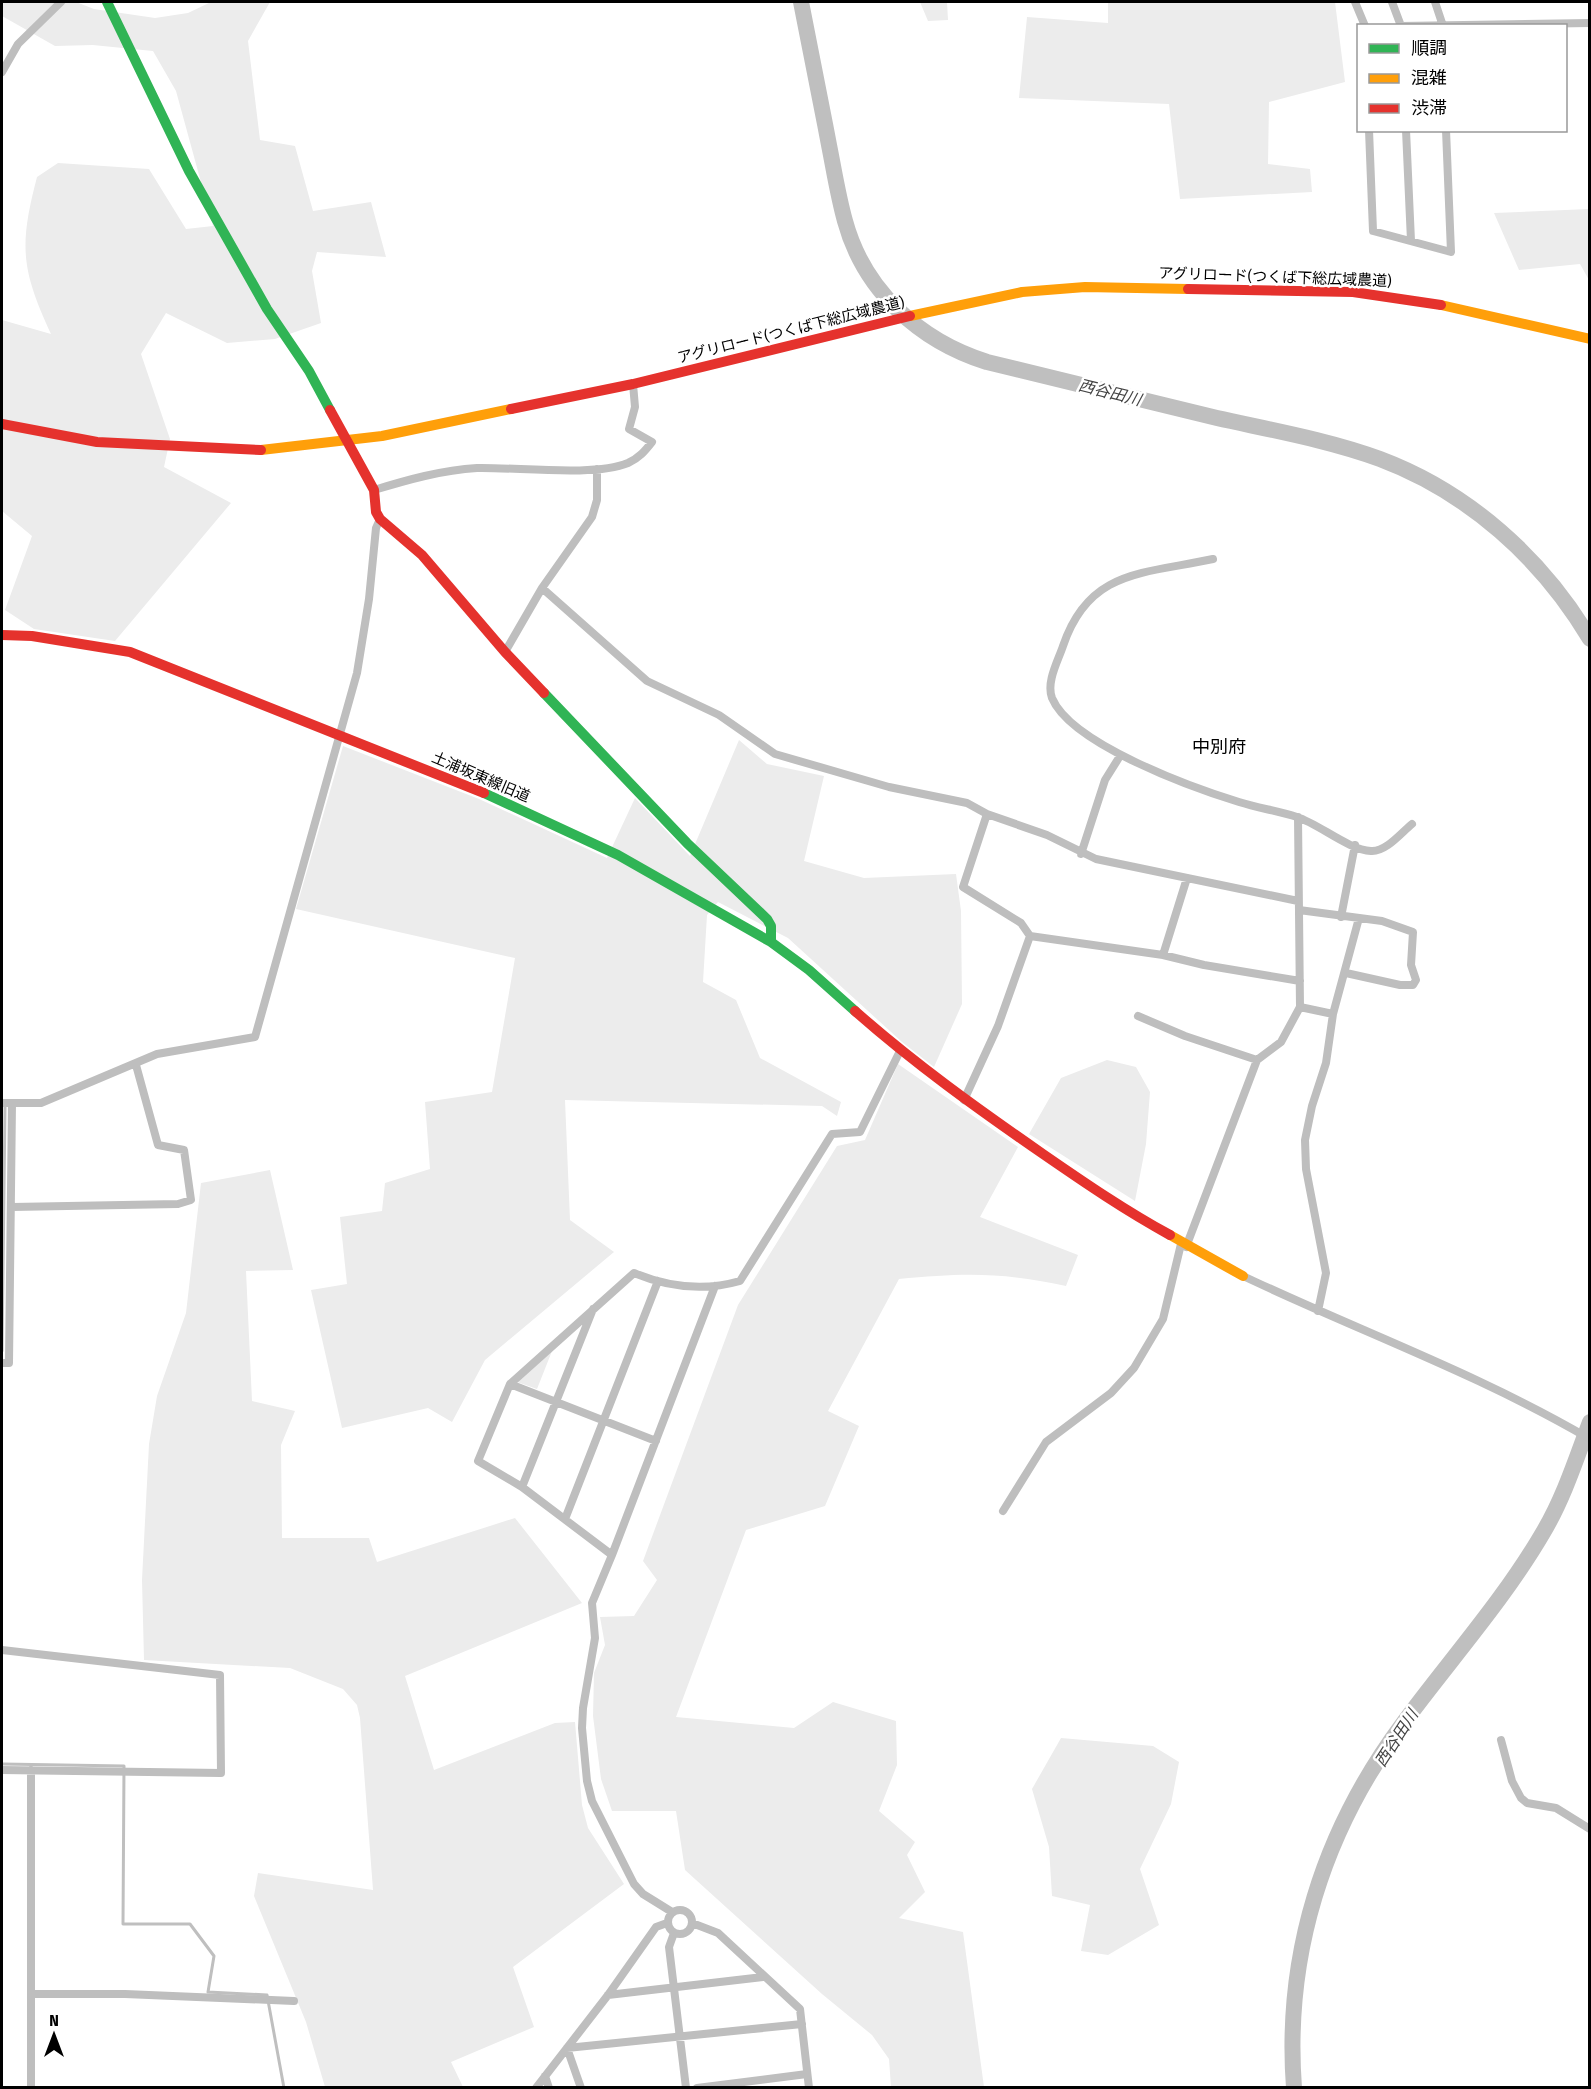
<svg xmlns="http://www.w3.org/2000/svg" width="1591" height="2089" font-family="'Fira Sans Condensed','Noto Sans JP',sans-serif">
<style>
.green{fill:#ececec}
.lines{fill:none;stroke-linecap:round;stroke-linejoin:round}
.stream{stroke:#bfbfbf;stroke-width:3}
.river{stroke:#bfbfbf;stroke-width:16}
.street{stroke:#bebebe;stroke-width:8}
.fast{stroke:#30b455;stroke-width:10}
.slow{stroke:#ff9f0a;stroke-width:10}
.jam{stroke:#e5322d;stroke-width:10}
.labels{text-anchor:middle;stroke-width:5;stroke-linejoin:round;paint-order:stroke}
.street-label{font-size:15px;fill:#000;stroke:#fff}
.water-label{font-size:16px;font-style:italic;fill:#444;stroke:#fff}
.quarter-label{font-size:18px;fill:#000;stroke:#fff}
</style>
<rect width="100%" height="100%" fill="#fff"/>
<path class="green" d="M2 2H76L94 9 155 18 188 13 211 2H270L248 41 260 140 295 146 313 211 371 202 386 257 317 252 312 271 321 323 275 339 227 343 166 313 141 354 170 439 164 467 231 503 115 641 34 629 5 610 32 536 2 511V320L51 334C21 269 19 246 37 177L58 163 149 169 186 229 213 226 176 91 153 51 93 45 55 46 2 16Z
M920 2H947L948 20 928 21Z
M1108 2H1335L1345 82 1269 102 1268 164 1310 169 1312 192 1180 199 1169 104 1019 98 1027 17 1108 23Z
M1589 209V280L1580 264 1519 270 1494 213Z
M739 740 767 764 824 776 804 861 864 878 956 874 961 911 962 1004 934 1067 902 1042 788 938 718 902 707 915 703 982 736 1000 760 1058 841 1102 837 1116 822 1106 565 1100 570 1220 614 1252 485 1360 452 1422 428 1408 342 1428 311 1290 347 1284 340 1217 382 1211 385 1183 430 1169 425 1102 492 1092 515 958 296 909 343 746 479 799 607 858 635 798 690 856Z
M1107 1060 1136 1067 1150 1092 1146 1144 1135 1201 1029 1134 1061 1078Z
M898 1064 1018 1147 980 1217 1078 1255 1066 1286C1003 1272 962 1273 899 1279L828 1411 859 1426 825 1506 746 1530 676 1717 794 1728 833 1702 896 1721 897 1765 879 1811 915 1842 907 1855 925 1892 899 1918 963 1932 984 2087H891L889 2059 872 2035 822 1994 685 1870 676 1811H612L601 1779 593 1716 594 1673 605 1645 600 1617 634 1616 657 1580 643 1561 738 1305 837 1146 865 1140Z
M270 1170 293 1270 246 1271 252 1401 295 1411 281 1445 282 1538H369L377 1562 515 1518 582 1603 405 1676 434 1770 555 1723 575 1722 582 1805 588 1828 624 1884 513 1967 534 2027 451 2062 463 2087H325L306 2022 254 1896 258 1873 373 1890 360 1718 357 1705 343 1689 290 1668 144 1660 142 1580 149 1444 157 1396 186 1313 201 1183Z
M552 1351 537 1389 517 1382Z
M1061 1738 1153 1746 1179 1762 1171 1804 1140 1869 1159 1925 1108 1955 1081 1951 1090 1905 1052 1896 1049 1847 1032 1789Z"/>
<g class="lines">
<path class="stream" d="M2 1351 5 1107
M2 1764 124 1766 123 1924H190L214 1956 208 1992 267 1995 284 2088"/>
<path class="river" d="M801 2C810 49 820 97 829 145 834 170 838 196 845 221 864 291 920 341 987 362 1064 381 1140 399 1217 418 1271 430 1328 440 1380 459 1468 492 1542 558 1590 639
M1294 2088C1284 1955 1323 1832 1402 1725 1449 1661 1504 1600 1544 1531 1564 1497 1576 1459 1590 1422"/>
<path class="street" d="M1355 2 1365 26
M1392 2 1401 26
M1435 2 1443 26
M1401 26 1590 23
M2 72 18 44 61 2
M1369 130 1373 231 1451 252 1446 130
M1406 130 1411 241
M374 490C407 480 442 470 477 468 517 467 594 477 628 463 639 458 645 451 652 442L629 429 635 407 633 384
M1213 559C1144 574 1089 569 1063 646 1058 661 1046 682 1052 698 1071 744 1193 788 1239 802 1258 808 1278 811 1297 817 1319 824 1349 850 1371 851 1386 852 1401 833 1412 824
M542 588 647 681 719 715 775 754 889 787 967 803 987 814 1047 835 1096 859 1298 901
M505 652 542 588 592 517 597 500V469
M987 814 963 887 1021 923 1030 936
M1081 854 1105 780 1120 756
M1299 910 1382 921 1413 932 1411 965 1416 980 1413 985H1400L1346 973
M1341 917 1355 845
M1163 955 1187 878
M1300 1007 1333 1014
M1138 1016 1185 1036 1257 1060
M964 1100 998 1026 1030 936 1163 955 1204 965 1300 981
M2 1103H41L157 1054 255 1037 357 673 369 599 376 528 380 519
M12 1207 178 1204 191 1200 184 1150 158 1145 136 1065
M1186 1247 1257 1060 1281 1042 1300 1007 1298 817
M1243 1276C1359 1331 1479 1374 1590 1439
M1318 1311 1326 1273 1306 1169 1305 1140 1312 1106 1326 1063 1333 1014 1359 918
M2 1363H9L12 1103
M510 1384 656 1441
M522 1487 593 1309
M1003 1511 1046 1442 1111 1393 1134 1368 1163 1319 1181 1244
M565 1519 658 1281
M612 1555 522 1487 478 1461 510 1384 634 1273C668 1287 705 1291 740 1281L832 1134 860 1132 900 1051
M2 1650 220 1675 221 1773 2 1770
M1501 1740 1512 1781 1521 1798 1527 1803 1556 1808 1590 1829
M668 1922a12 12 0 1 1 24 0a12 12 0 1 1-24 0Z
M672 1912 643 1894 634 1884 592 1801 587 1781 582 1728 583 1708 595 1638 592 1603 612 1555 715 1286
M692 1923 718 1933 800 2009 809 2088
M674 1933 669 1947 686 2088
M32 1994H125L294 2001
M608 1995 763 1977
M545 2076 549 2088
M31 2088V1770
M536 2088 608 1995 656 1927 667 1923
M581 2088 567 2048 802 2024
M697 2088 807 2074"/>
<path class="fast" d="M107 2 189 171 267 309 309 371 330 410
M544 693 687 843 767 919 771 926V942
M484 793 618 855 771 942 809 970 855 1011"/>
<path class="slow" d="M1441 305 1590 339
M910 316 1022 292 1085 287 1188 289
M261 450 382 436 511 409
M1170 1235 1243 1276"/>
<path class="jam" d="M1188 289 1353 292 1441 305
M511 409 633 384 910 316
M330 410 374 490 376 512 380 519 422 555 505 652 544 693
M2 424 97 442 261 450
M2 635 32 636 130 652 484 793
M855 1011C915 1064 978 1109 1043 1154 1085 1183 1126 1211 1170 1235"/>
</g>
<g class="labels">
<g class="street-label">
<text transform="translate(1275 277) rotate(2)" y="5">アグリロード(つくば下総広域農道)</text>
<text transform="translate(791 330) rotate(-14)" y="5">アグリロード(つくば下総広域農道)</text>
<text transform="translate(481 777) rotate(23)" y="5">土浦坂東線旧道</text>
</g>
<g class="water-label">
<text transform="translate(1110 392) rotate(14)" y="6">西谷田川</text>
<text transform="translate(1396 1738) rotate(-57)" y="6">西谷田川</text>
</g>
<g class="quarter-label">
<text x="1219" y="753">中別府</text>
</g>
</g>
<rect width="1591" height="2089" fill="none" stroke="#000000" stroke-width="6"/>
<rect x="1357" y="24" width="210" height="108" fill="#ffffff" stroke="#999999" stroke-width="1.5"/>
<rect x="1369" y="44" width="30" height="9" fill="#30b455" stroke="#999999" stroke-width="1.5"/>
<text x="1411" y="54" font-size="18" fill="#000000">順調</text>
<rect x="1369" y="74" width="30" height="9" fill="#ff9f0a" stroke="#999999" stroke-width="1.5"/>
<text x="1411" y="84" font-size="18" fill="#000000">混雑</text>
<rect x="1369" y="104" width="30" height="9" fill="#e5322d" stroke="#999999" stroke-width="1.5"/>
<text x="1411" y="114" font-size="18" fill="#000000">渋滞</text>
<g transform="translate(54 2035)" stroke="#ffffff" stroke-width="4.5" paint-order="stroke">
<path d="M0-4.5L10 22L0 15L-10 22Z" fill="#000000"/>
<text y="-9" font-size="16" font-weight="bold" text-anchor="middle" fill="#000000">N</text>
</g>
</svg>
